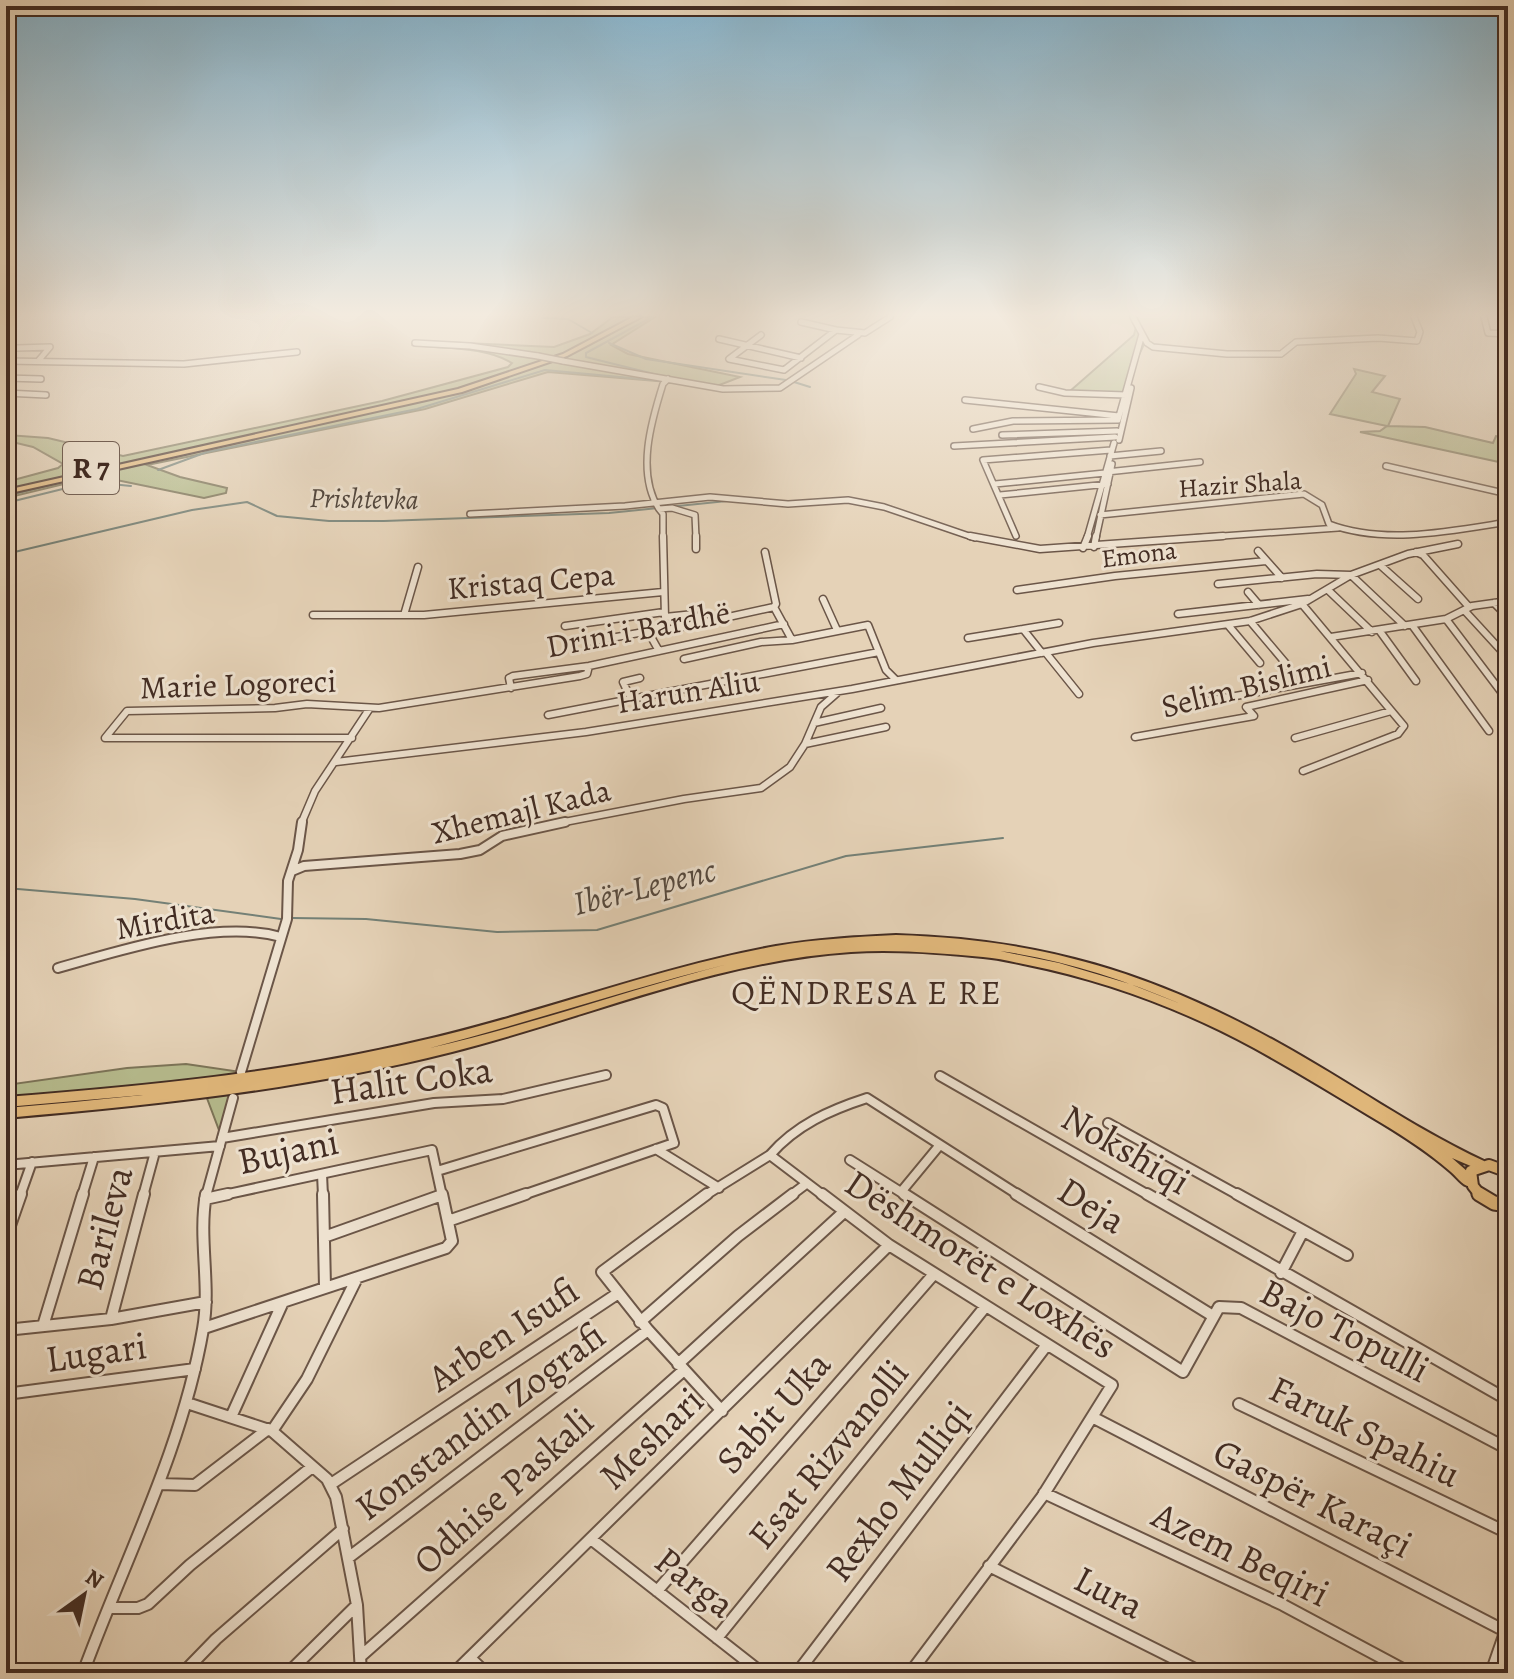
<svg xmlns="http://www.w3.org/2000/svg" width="1514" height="1679" font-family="Alegreya,serif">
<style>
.green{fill:#b6bb8d;stroke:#7c7458;stroke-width:2}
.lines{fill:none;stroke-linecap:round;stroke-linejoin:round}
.stream{stroke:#748076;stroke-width:2}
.minor-far3-casing{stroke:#6b5648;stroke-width:8}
.minor-far2-casing{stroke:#6b5648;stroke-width:9}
.minor-far1-casing{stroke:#6b5648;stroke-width:12}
.minor-casing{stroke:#6b5648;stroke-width:14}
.major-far1-casing{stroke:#422c23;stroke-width:14}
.major-casing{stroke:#422c23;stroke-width:17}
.highway-casing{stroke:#422c23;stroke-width:4}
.minor-far3{stroke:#eee2d0;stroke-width:5}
.minor-far2{stroke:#eee2d0;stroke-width:6}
.minor-far1{stroke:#eee2d0;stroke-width:8}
.minor{stroke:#eee2d0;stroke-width:10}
.major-far1{stroke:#e2b97c;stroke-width:10}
.major{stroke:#e2b97c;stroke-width:13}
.highway{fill:#e2b97c;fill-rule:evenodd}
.minor-bridge-casing{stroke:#6b5648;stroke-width:8;stroke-linecap:butt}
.minor-bridge{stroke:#eee2d0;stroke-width:5}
.labels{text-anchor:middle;stroke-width:6;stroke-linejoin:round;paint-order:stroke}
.far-street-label{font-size:26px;fill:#422c23;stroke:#eee2d0}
.far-water-label{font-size:28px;font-style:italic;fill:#53483f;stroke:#eee2d0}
.shield{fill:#eee2d0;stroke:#766357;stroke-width:2}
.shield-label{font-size:30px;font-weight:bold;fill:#422c23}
.street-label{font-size:32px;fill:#422c23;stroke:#eee2d0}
.water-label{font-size:34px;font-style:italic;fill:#53483f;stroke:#eee2d0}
.neighbourhood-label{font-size:34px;letter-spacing:2px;fill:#422c23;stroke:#eee2d0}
.near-street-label{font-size:38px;fill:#422c23;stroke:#eee2d0}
</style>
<rect width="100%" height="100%" fill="#e5d2b7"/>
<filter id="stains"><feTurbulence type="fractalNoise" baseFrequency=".0025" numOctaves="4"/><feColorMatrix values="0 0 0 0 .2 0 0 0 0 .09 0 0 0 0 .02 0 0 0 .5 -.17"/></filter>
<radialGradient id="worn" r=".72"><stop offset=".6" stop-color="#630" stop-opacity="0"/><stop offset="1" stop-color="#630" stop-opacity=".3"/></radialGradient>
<path class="green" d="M613 317H655L611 345 628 354 740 377 717 386 548 372 425 409 147 465 180 477 227 488 226 493 204 498 97 476 6 498V482L58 468 63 464 33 447 8 441V435L48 438 123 456 382 401 508 367 512 363C484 346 444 349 413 345L416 341 554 347 590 334Z
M1133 323H1137L1146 340 1130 374 1127 393 1070 391 1134 335 1136 327Z
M1354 369 1385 376 1372 392 1400 399 1388 426 1425 427 1493 443 1496 436 1508 438V464L1360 432 1380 431 1387 426 1330 414 1356 374Z
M186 1064 241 1072 222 1138 205 1093 6 1113V1085L127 1068Z"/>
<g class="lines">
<path class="stream" d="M652 317 586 353V357L658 375
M544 318 568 319 592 333
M609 343 646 359 786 380
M794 382 810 387
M160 460 192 453
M158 470 207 452 417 409 545 370 663 381
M6 496 75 479
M6 503 91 482 131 486
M6 554 192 510 247 502 277 516 329 521H384L609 513 727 501
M6 888 135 899 281 919
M292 918 366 919 497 932 597 930 846 856 1003 838"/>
<defs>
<path id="minor-far3" d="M1133 317 1147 343 1153 347 1227 354H1281L1296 342 1378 338 1417 341 1420 332 1414 317
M1484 317 1488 333 1508 334
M801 322 836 330
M761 335 729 359 784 370 836 330 865 333 890 317
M719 339 801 358
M415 343 470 346 538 356
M17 348 50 347 39 360
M6 361 184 364 297 352
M563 361 723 389 780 388 858 335
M6 378 41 379
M668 379 663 384C651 422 636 473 659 509L672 508 695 515 696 538
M1039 387 1065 393 1126 395
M6 393 46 395
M965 400 1119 416
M1118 420 1142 334
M973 429 1013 421 1118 420
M1002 435 1117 431
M6 437H10
M1119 440 1131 388
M954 446 1115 437
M1110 456 1161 451
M1386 466 1508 494
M1107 472 1200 462
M995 484 1105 473
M1000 495 1108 484
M659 509 663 514V538
M470 514 625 506 710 497 788 504 848 500 884 507 975 538
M1100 515 1304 494 1322 505 1329 524C1384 545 1451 531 1508 522
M1016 536 983 460 1111 450
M1087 538 1114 443
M1096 538 1112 464
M1194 538 1338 528"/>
<path id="minor-far2" d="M663 536 665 617 694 614 701 623 774 607 792 640 868 625 886 670 895 679
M696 536V549
M970 536 1040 549 1223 536
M1094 547 1096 536
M1083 548 1088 536
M1258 551 1282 578
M765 552 776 604 774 607
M1416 552 1423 555 1469 607
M1380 565 1418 599
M1218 584 1317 574 1351 575 1405 626
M1017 590 1115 576 1266 561
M1328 590 1372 632
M1248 592 1259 605
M823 599 837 630
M1494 603 1508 617
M1302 604 1404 726 1398 734 1303 771
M1464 610 1508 658
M1178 614 1308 599
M313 615H424L663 592
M404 615 418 567
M1446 619 1508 701
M1250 621 1288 666
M1228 625 1260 663
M1412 625 1489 731
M565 626 664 612
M1023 629 1059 623
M667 630 701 623
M1379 630 1416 681
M1331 637 1446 619 1472 606 1508 601
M968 638 1023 629 1042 653
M589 642 644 632 650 635 659 651
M1046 653 1079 694
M684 659 761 642 792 640
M640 678 623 682 631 699 879 652
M511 688 509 678 513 676 589 666 784 624
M1208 701 1362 673
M548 715 631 699
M814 723 881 708
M1135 737 1254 716 1246 707 1368 680
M352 738H105L127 711 275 708 307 704 379 708 580 676 587 674 589 666
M1295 738 1391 711
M805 744 886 727
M336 762 586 732 852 689 1093 643 1250 621 1302 604 1351 575 1408 554 1458 544
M301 824 315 791 370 708
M554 824 684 799 761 788 790 767 805 744 821 707 837 693"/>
<path id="minor-far1" d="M292 871 304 866 460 854 480 850 502 836 565 822
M58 968C122 950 216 919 281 937
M241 1072 287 919 288 881 298 850 302 822
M940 1076 1150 1196
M1108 1123 1240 1196
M222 1138 434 1103 503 1099 606 1075
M656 1149 719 1188
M770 1155C796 1125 830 1110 867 1098L1020 1196
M850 1160 907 1196
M6 1165 220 1146
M437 1171 656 1105 663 1108 674 1143 520 1196
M322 1174 323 1196
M901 1192 939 1146
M20 1196 32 1162
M82 1196 94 1157
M143 1196 155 1152
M206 1196 233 1098
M219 1196 432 1150 442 1196
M439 1196 442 1195
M704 1196 770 1155 824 1196
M790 1196 806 1184"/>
<path id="minor" d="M323 1194 325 1287
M707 1194 602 1272 648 1330 722 1411
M822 1194 889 1245 1112 1385 1042 1497 910 1673
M904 1194 1183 1372 1219 1307 1241 1308 1508 1449
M1016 1194 1213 1316
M1147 1194 1508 1400
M1237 1194 1347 1255
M205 1199 228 1194
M448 1221 526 1194
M6 1237 21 1194
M324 1237 442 1195
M1281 1273 1303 1231
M111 1319 144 1194
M640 1322 738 1236 793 1194
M43 1326 83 1194
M204 1328 446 1248 452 1241 442 1194
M6 1330 111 1319 206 1302
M678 1364 844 1212
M6 1394 195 1369
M187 1403 272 1431 327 1479 336 1497 357 1605 361 1673
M1239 1404 1508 1533
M231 1417 283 1302
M1094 1418 1505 1631
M272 1431 307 1379 357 1278
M159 1484 195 1485 268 1429
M331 1484 617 1294
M1044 1493 1283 1605 1410 1673
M591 1539 762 1673
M348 1558 648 1330
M989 1566 1203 1673
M657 1591 934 1274
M109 1608H138L148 1604 190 1565 312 1467
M717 1638 985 1307
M361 1656 684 1370
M470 1658 486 1673
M79 1673 86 1665C127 1555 183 1446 203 1329 211 1284 198 1239 206 1194
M183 1673 216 1639 343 1529
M288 1673 357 1605
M454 1673 889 1245
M797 1673 1046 1346
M1491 1673 1508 1624"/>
<path id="major-far1" d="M1481 1196 1473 1186 1471 1171 1489 1165 1508 1172"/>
<path id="major" d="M1479 1194 1494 1203 1508 1205"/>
<path id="highway" d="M633 317H641L567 356 462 392 6 494V490L458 389 563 354Z
M896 935C1041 939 1152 973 1279 1043 1348 1081 1413 1128 1484 1161L1486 1165 1484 1169 1480 1170 1452 1158 1476 1179 1477 1183 1476 1187C1463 1188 1460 1180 1451 1172 1426 1150 1397 1132 1368 1115 1330 1092 1292 1069 1254 1048 1184 1010 1107 981 1028 965 1013 962 998 958 983 957 939 953 895 949 851 952 714 961 583 1019 452 1052 306 1089 156 1105 6 1118V1108C52 1104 97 1100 143 1095L6 1107V1097C145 1086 284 1073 419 1041 539 1014 655 968 776 946 816 939 856 937 896 935ZM1000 951C1063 960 1122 979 1181 1004L1130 984 1059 963ZM728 964C628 990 531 1025 430 1048 530 1022 628 989 728 964Z"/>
</defs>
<use href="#minor-far3" class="minor-far3-casing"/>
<use href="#minor-far2" class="minor-far2-casing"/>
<use href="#minor-far1" class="minor-far1-casing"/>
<use href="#minor" class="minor-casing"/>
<use href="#major-far1" class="major-far1-casing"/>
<use href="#major" class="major-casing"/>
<use href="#highway" class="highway-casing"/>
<use href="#minor-far3" class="minor-far3"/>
<use href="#minor-far2" class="minor-far2"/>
<use href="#minor-far1" class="minor-far1"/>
<use href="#minor" class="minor"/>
<use href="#major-far1" class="major-far1"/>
<use href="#major" class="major"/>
<use href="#highway" class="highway"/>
<defs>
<path id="minor-bridge" d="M538 356 563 361"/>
</defs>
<use href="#minor-bridge" class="minor-bridge-casing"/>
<use href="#minor-bridge" class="minor-bridge"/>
</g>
<linearGradient id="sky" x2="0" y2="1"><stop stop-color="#87b6d0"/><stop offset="0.57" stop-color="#f3ebdf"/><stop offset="1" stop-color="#f3ebdf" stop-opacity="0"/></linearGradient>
<rect width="1514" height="552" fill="url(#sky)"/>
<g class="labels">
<g class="far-street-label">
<text transform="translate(1240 484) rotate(-4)" y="9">Hazir Shala</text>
<text transform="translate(1139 554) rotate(-7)" y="9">Emona</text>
</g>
<g class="far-water-label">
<text transform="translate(364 498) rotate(1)" y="10">Prishtevka</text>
</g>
<rect class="shield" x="63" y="442" width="56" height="52" rx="6"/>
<g class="shield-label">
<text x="91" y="478">R 7</text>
</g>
<g class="street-label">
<text transform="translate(531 581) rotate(-5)" y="11">Kristaq Cepa</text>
<text transform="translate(638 629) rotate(-11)" y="11">Drini i Bardhë</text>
<text transform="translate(238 684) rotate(-2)" y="11">Marie Logoreci</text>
<text transform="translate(1246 686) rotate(-14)" y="11">Selim Bislimi</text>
<text transform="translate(688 691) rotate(-9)" y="11">Harun Aliu</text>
<text transform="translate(521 811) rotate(-14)" y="11">Xhemajl Kada</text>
<text transform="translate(165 920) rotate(-10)" y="11">Mirdita</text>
</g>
<g class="water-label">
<text transform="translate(644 886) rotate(-14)" y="12">Ibër-Lepenc</text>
</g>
<g class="neighbourhood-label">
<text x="867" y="1004">QËNDRESA E RE</text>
</g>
<g class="near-street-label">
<text transform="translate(411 1080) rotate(-8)" y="13">Halit Coka</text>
<text transform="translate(1126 1149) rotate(30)" y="13">Nokshiqi</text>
<text transform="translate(288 1151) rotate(-12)" y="13">Bujani</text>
<text transform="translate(1092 1205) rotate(32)" y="13">Deja</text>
<text transform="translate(104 1228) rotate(-75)" y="13">Barileva</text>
<text transform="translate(981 1264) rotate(33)" y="13">Dëshmorët e Loxhës</text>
<text transform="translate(1345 1330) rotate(27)" y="13">Bajo Topulli</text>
<text transform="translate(503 1334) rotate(-34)" y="13">Arben Isufi</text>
<text transform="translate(96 1352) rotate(-8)" y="13">Lugari</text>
<text transform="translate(773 1412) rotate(-48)" y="13">Sabit Uka</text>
<text transform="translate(480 1421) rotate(-37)" y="13">Konstandin Zografi</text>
<text transform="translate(1365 1431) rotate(26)" y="13">Faruk Spahiu</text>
<text transform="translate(651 1438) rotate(-44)" y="13">Meshari</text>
<text transform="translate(828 1454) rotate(-51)" y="13">Esat Rizvanolli</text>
<text transform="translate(503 1491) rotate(-42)" y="13">Odhise Paskali</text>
<text transform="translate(898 1491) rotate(-53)" y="13">Rexho Mulliqi</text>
<text transform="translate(1313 1498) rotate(27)" y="13">Gaspër Karaçi</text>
<text transform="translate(1241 1554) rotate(26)" y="13">Azem Beqiri</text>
<text transform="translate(695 1582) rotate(38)" y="13">Parga</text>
<text transform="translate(1109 1592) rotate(27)" y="13">Lura</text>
</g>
</g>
<rect width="1514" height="1679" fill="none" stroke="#e5d2b7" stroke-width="32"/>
<rect x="8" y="8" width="1498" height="1663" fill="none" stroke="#422c23" stroke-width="4"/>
<rect x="16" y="16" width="1482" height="1647" fill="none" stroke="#422c23" stroke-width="2"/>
<g transform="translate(84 1595) rotate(33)" stroke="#eee2d0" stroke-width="6" paint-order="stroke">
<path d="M0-6L14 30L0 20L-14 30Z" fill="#422c23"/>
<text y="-12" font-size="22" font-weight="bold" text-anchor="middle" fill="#422c23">N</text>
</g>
<rect width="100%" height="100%" filter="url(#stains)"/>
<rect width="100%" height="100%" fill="url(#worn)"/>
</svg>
